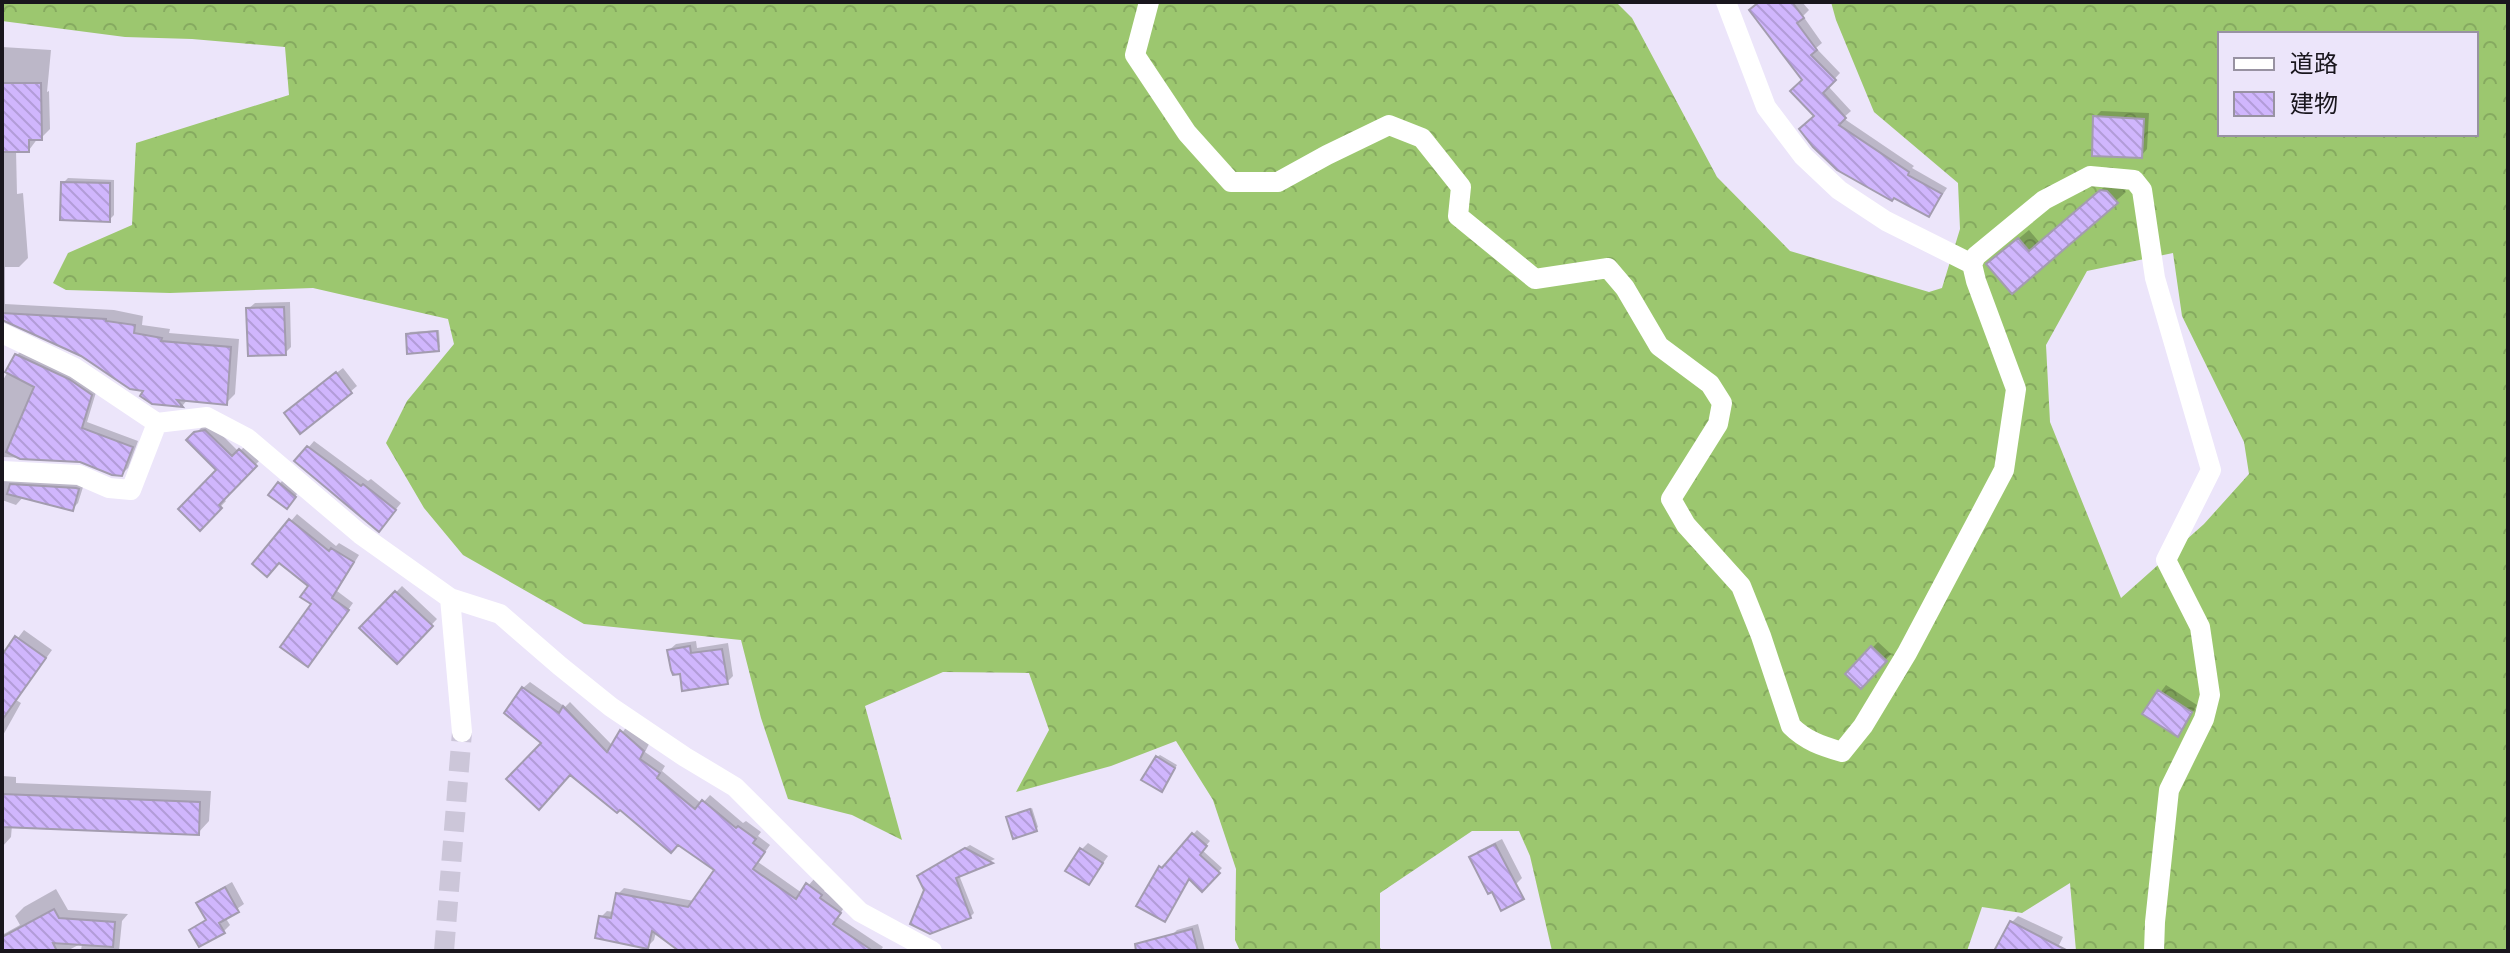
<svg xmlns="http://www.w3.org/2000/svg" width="2510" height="953" font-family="Quicksand,'Noto Sans JP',sans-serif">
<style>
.forest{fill:url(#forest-crowns);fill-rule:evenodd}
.shadow{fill:#0003}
.building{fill:url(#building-back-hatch);stroke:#a39caf;stroke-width:2}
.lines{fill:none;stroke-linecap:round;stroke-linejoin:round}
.street-tunnel{stroke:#ccc6d9;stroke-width:20;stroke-dasharray:20 10;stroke-linecap:butt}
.street{stroke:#fff;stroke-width:20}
</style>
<defs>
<pattern id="forest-crowns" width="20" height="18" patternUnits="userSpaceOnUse" patternTransform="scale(2)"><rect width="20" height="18" fill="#9cc76f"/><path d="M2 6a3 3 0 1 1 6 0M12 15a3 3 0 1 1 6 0" fill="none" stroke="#86aa60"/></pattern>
<pattern id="building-back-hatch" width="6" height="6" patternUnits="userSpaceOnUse" patternTransform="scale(2)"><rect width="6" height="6" fill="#d0b6fd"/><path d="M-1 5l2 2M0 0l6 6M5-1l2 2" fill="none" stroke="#b29cd8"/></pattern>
</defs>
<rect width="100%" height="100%" fill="#ece5fa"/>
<path class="forest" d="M2 2H1616L1632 18 1717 177 1790 251 1929 292 1942 288 1960 229 1958 183 1874 112 1836 20 1831 2H2508V951H2076L2070 883 2022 913 1982 907 1967 951H1552L1530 856 1519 831H1472L1380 893V948L1383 951H1240L1235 940 1236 869 1213 800 1176 741 1111 766 1016 792 1049 730 1029 673 943 672 865 706 902 840 852 815 788 799 761 718 741 640 584 624 463 555 424 508 386 443 407 401 454 344 448 319 313 288 170 293 66 290 53 283 68 253 132 225 136 143 289 95 285 47 192 39 125 37 2 21ZM2220 34H2476V134H2220ZM2173 253 2182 316 2244 442 2249 474 2204 524 2121 598 2050 422 2046 345 2087 271Z"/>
<path class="shadow" d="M1759 2H1802L1809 10 1803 16 1822 43 1816 48 1840 73 1828 86 1851 111 1843 118 1914 166 1912 168 1947 188 1929 215 1816 116 1804 80Z
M2 47 51 50 47 92 49 91 50 129 41 138H38L29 150H16L17 194 23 193 28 258 19 267H5V304L114 310 143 316 142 325 170 329 169 333 239 339 235 394 226 403 188 399 183 405 152 402 146 390 82 355 2 319Z
M2101 111 2149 113 2147 149 2141 156 2095 117Z
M68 178 114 180V215L109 220 63 183Z
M2111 181 2117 182 2126 192 2012 291 1999 255 2029 230 2040 243Z
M290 302 291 347 285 353 248 309 255 303Z
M439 330 440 347 438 349 408 335 410 332Z
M23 349 97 389 87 422 138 441 128 468 122 474 80 460 2 457V382L17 355Z
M343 368 357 386 350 392 292 407Z
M203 426 214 427 239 452 247 444 262 458 223 498 226 501 200 528 219 470 189 440Z
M314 441 368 481 371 479 401 503 385 523 297 461Z
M2 477 84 484 78 503 72 509 24 496 16 505 2 500Z
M282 481 297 494 290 504 271 494Z
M297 514 336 546 339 543 359 555 337 591 353 603 314 658V604L310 586 279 561 254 564Z
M402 586 437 619 397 661 362 628Z
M24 630 52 650 16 700 21 703 2 737V659Z
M696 641 697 648 728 643 733 676 727 682 681 672 669 650 676 644Z
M1878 642 1891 654 1861 686 1848 673Z
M530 682 565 707 570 702 613 746 627 726 649 744 645 752 665 766 662 771 702 804 710 795 743 823 746 821 761 832 758 836 770 845 758 862 802 893 814 879 827 888 824 891 845 906 838 917 883 947 880 951H683L656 932 654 940 648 946 601 917 607 911 614 912 618 894 624 888 694 901 717 870 571 773 544 743 523 688Z
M2166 685 2197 705 2184 728 2178 734 2145 713Z
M1160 755 1177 765 1164 787 1157 757Z
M2 776 16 777V783L211 791 209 821 198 833 12 825 11 837 2 847Z
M1032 808 1038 827 1036 829 1008 818Z
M1197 830 1210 841 1202 850 1222 868 1202 889 1190 878 1165 919 1139 905 1161 867 1165 863 1168 864Z
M1502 839 1522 878 1516 884 1472 857 1478 851Z
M1088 843 1108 856 1089 883 1082 849Z
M970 845 995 859 959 875 974 913 970 917 927 889 919 876Z
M232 882 244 904 225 917 230 925 224 931 191 930 207 919 199 903 205 897Z
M56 889 68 910 128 914 122 921 119 951H81L82 943 67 951H2V935L20 925 15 916 24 907Z
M2018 916 2063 937 2056 951 2012 922Z
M1198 924 1205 951H1174L1171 936 1177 930Z"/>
<path class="building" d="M1759 2H1792L1804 18 1797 23 1817 50 1811 55 1836 80 1823 93 1846 118 1839 125 1909 172 1908 175 1942 194 1929 217 1894 198 1892 201 1837 170 1813 147 1799 129 1814 116 1790 91 1802 80 1749 10Z
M2 83H41L42 140H29V152H2Z
M2093 116 2144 119 2142 158 2092 156Z
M61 182 110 183V222L60 220Z
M2100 190 2107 191 2118 203 2012 294 1986 264 2018 238 2029 251Z
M284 307 286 355 248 356 246 308Z
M2 313 106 319V321L135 325 134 333 162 338 161 341 231 347 227 405 177 400 183 407 152 404 140 396 143 391 130 389 81 356 2 320Z
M437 331 439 351 407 354 406 334Z
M15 354 69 379 92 395 82 428 133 447 122 476 112 475 80 462 20 459 6 452 34 387 5 372Z
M336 372 352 393 300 434 284 413Z
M205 430 232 456 239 449 257 466 219 505 222 508 200 531 178 509 216 470 186 440 194 432Z
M307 446 361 486 363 484 396 510 379 532 294 461Z
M278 482 296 497 287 509 268 495Z
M10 484 76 488 79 489 73 511 7 494Z
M289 519 329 551 331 548 354 562 332 598 349 610 308 667 280 647 311 604 300 597 308 586 279 563 267 577 252 564Z
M395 591 433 626 397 664 359 628Z
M15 636 46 658 2 720V655Z
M690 646 691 653 722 649 728 684 682 691 680 674 673 675 671 670 667 650Z
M1871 646 1887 661 1861 689 1845 674Z
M522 687 559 713 563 706 607 752 620 730 644 751 640 759 660 773 657 778 695 809 702 800 736 828 738 826 756 839 753 843 765 852 753 869 796 899 806 883 822 895 820 898 841 913 833 924 873 951H679L652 931 648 949 595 938 599 916 611 918 616 893 688 907 714 870 678 845 671 853 620 810 617 813 570 775 539 810 506 779 541 743 504 713Z
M2158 690 2192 712 2178 737 2142 714Z
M1156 756 1175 768 1162 792 1141 780Z
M2 794 200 802 199 835 2 827Z
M1030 809 1037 831 1013 839 1006 817Z
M1192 833 1207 846 1200 855 1220 873 1202 892 1189 879 1165 922 1136 906 1159 866 1162 868Z
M1495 844 1524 899 1501 911 1492 892 1488 894 1469 857Z
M965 848 993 863 956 878 971 918 930 934 910 924 924 890 917 876Z
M1080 848 1103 863 1089 885 1065 871Z
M225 887 239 912 219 923 225 933 199 947 189 930 206 920 196 903Z
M54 909 59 918 115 922 113 947 53 943 57 951H2V937Z
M2010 921 2068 951H1994Z
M1192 929 1198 951H1136L1135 944Z"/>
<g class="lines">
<path class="street-tunnel" d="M444 951 462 732"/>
<path class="street" d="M1149 2 1135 55 1187 133 1231 182H1278L1327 155 1389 125 1422 138 1461 187 1458 216 1535 279 1608 268 1625 288 1659 346 1710 384 1722 403 1718 424 1671 499 1686 525 1741 586 1761 636 1791 726C1806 741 1822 746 1842 752L1863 726 1907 653 2004 470 2016 389 1976 281 1972 264 1976 256 2044 200 2090 176 2134 180 2142 190 2155 278 2211 470 2166 560 2200 627 2210 695 2204 719 2169 790 2155 922 2154 951
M1726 2 1766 107 1803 156 1839 190 1886 221 1972 264
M2 333 75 368 157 423 207 417 247 438 360 534 450 598 500 614 560 666 611 707 685 757 735 787 860 912 932 951
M2 471 79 475 109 488 131 490 157 423
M450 598 462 732"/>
</g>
<rect width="2510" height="953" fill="none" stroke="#19161d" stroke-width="8"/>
<rect x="2218" y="32" width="260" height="104" fill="#ece5fa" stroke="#9892a2" stroke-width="2"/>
<rect x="2234" y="58" width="40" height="12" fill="#ffffff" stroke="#9892a2" stroke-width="2"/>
<text x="2290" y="72" font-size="24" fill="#19161d">道路</text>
<rect x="2234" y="92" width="40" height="24" fill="url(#building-back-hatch)" stroke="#9892a2" stroke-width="2"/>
<text x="2290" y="112" font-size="24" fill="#19161d">建物</text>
</svg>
